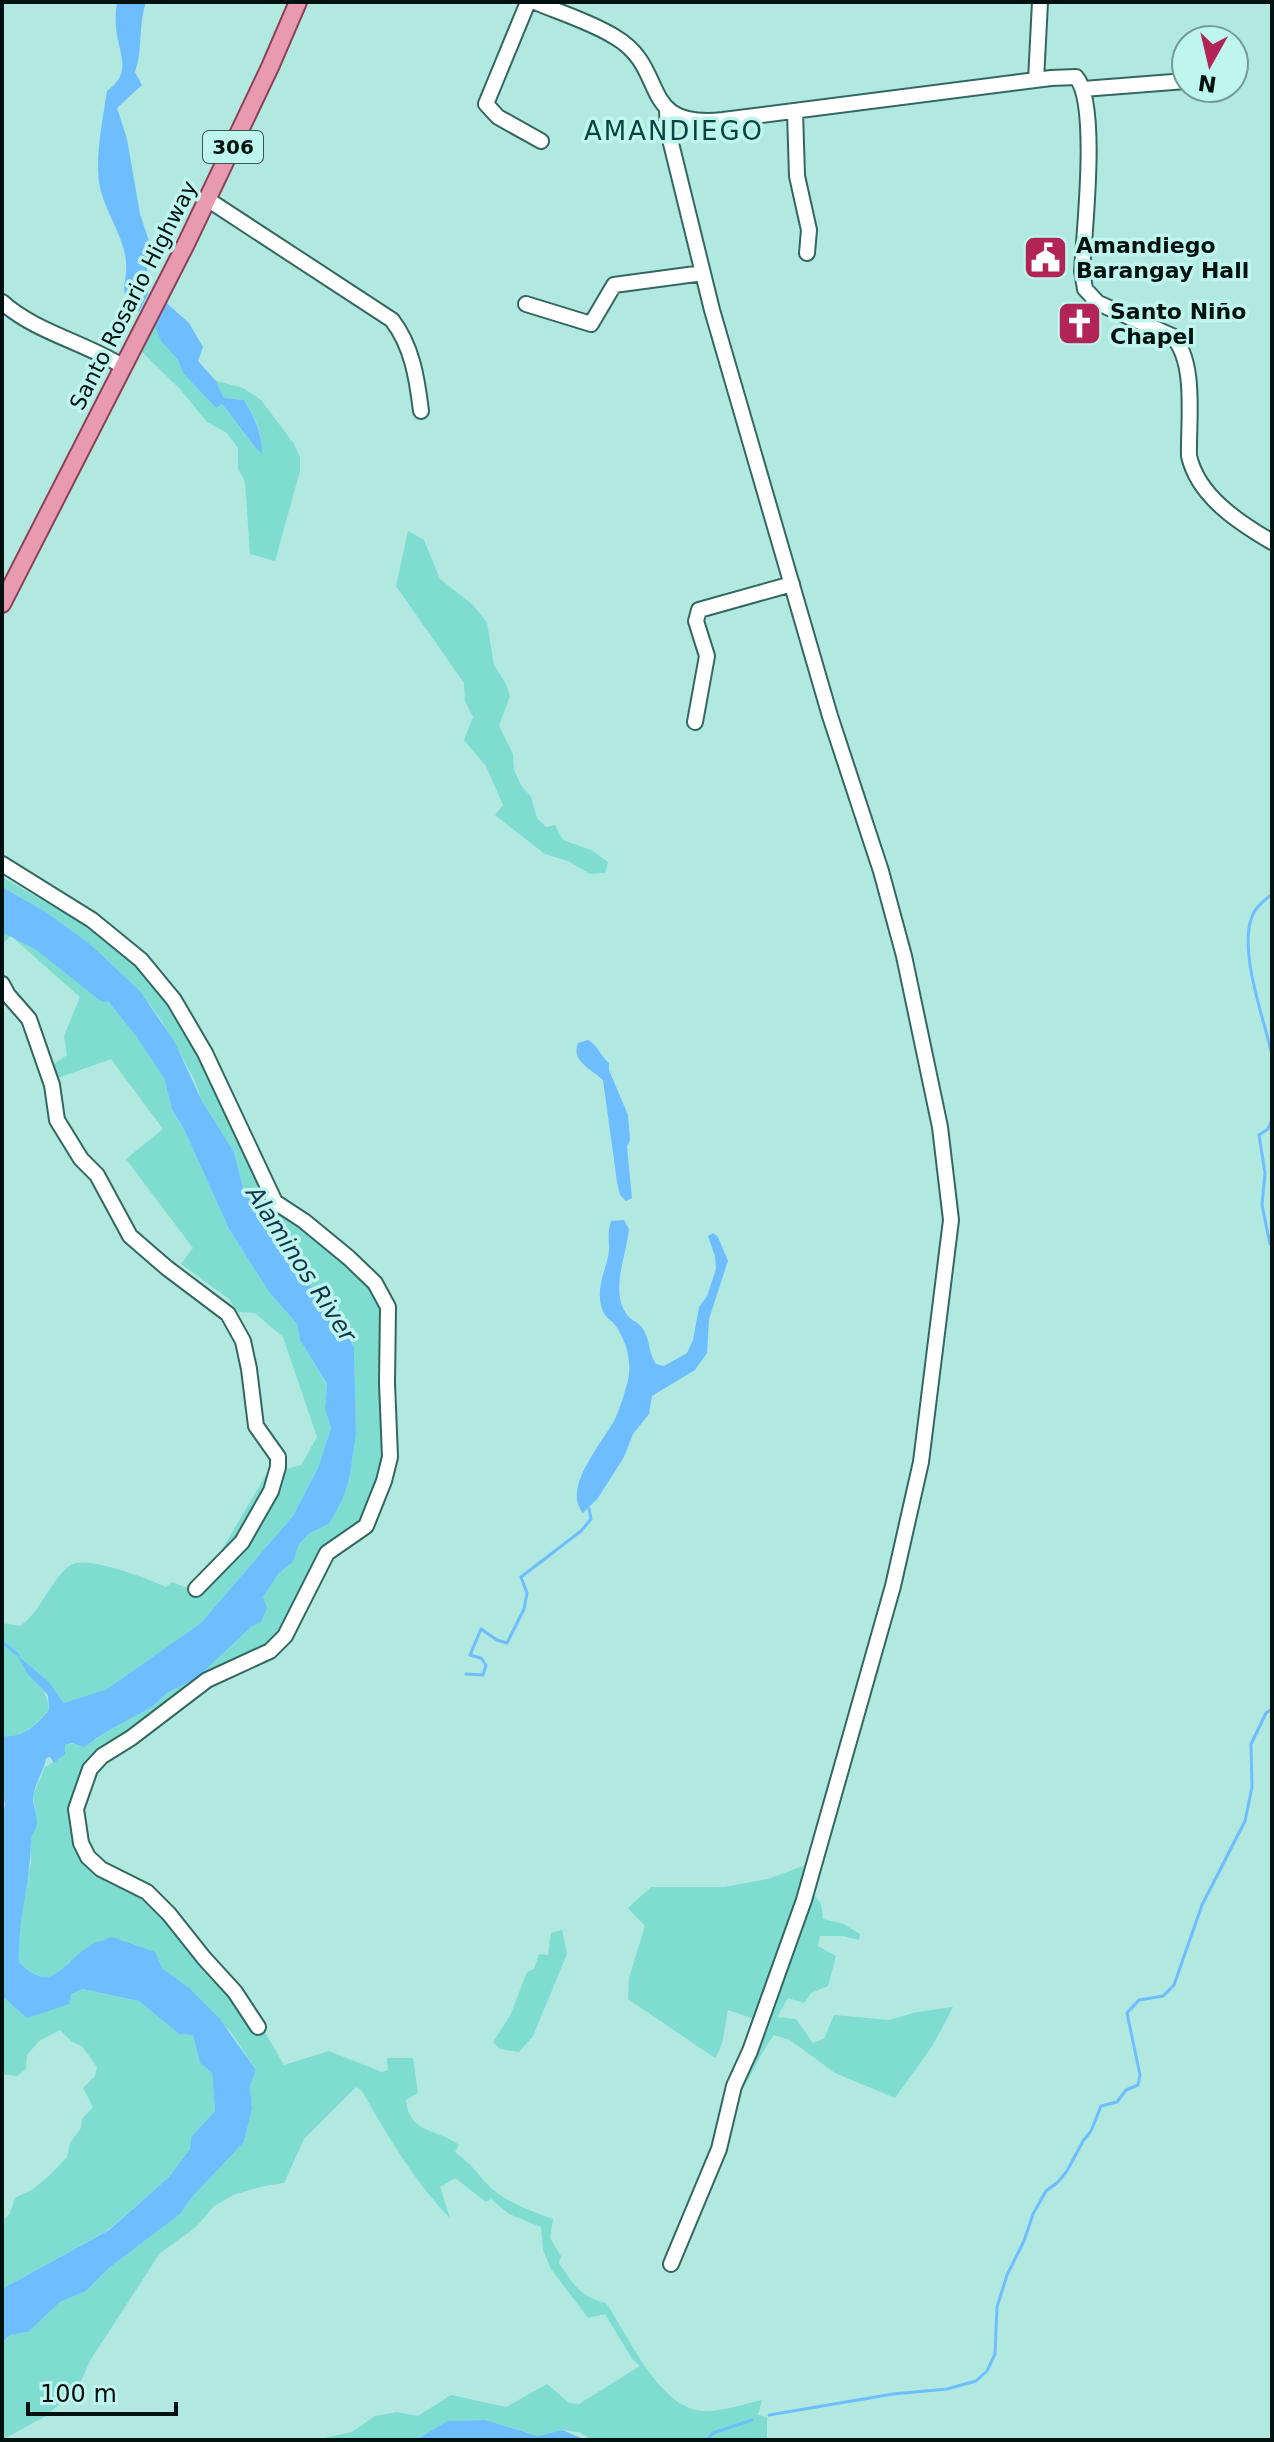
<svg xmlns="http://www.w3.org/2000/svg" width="1274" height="2442" font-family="'DejaVu Sans',sans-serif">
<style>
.green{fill:#7edcd1}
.water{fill:#6ebdff}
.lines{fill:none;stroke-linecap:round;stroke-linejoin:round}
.stream{stroke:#6ebdff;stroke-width:3}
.river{stroke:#6ebdff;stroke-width:18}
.minor-casing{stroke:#336861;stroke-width:18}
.major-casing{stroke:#8c4056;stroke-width:20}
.minor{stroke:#fff;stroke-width:14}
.major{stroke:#e89bb0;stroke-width:16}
.labels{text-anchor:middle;stroke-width:7;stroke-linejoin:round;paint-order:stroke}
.shield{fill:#bef6ee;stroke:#395653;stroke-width:2}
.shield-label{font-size:20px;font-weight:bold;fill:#001210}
.poi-label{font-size:22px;font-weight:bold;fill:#001210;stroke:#bef6ee;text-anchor:start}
.street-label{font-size:22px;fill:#001210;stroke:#bef6ee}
.water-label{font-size:24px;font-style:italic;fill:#13344f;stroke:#bef6ee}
.quarter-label{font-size:26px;letter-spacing:2px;fill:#08443e;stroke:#bef6ee}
</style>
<rect width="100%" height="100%" fill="#b1e8e0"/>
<path class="green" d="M155 323 161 341 178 360 183 373 216 408 222 404C236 420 245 438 261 453 263 432 255 417 244 400L224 398 216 381 243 388 261 400 294 444 300 457V471L275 561 250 554 245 481 238 469V448L227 433 207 422 180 389 142 352Z
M408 531 424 540 440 579 473 605 487 623 494 665 506 684 510 696 499 726 513 754 514 770 521 785 531 797 537 818 546 827 555 825 563 840 591 850 608 862 605 873 590 874 568 861 545 854 495 815 503 805 486 766 464 740 473 717 465 701 464 683 396 586Z
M2 877 96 931 131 961 170 1006 199 1053 264 1189 381 1295 388 1449 364 1522 334 1543 284 1631 263 1649 241 1656 216 1670 83 1775 79 1844 160 1916 256 2017 284 2065 329 2051 382 2072 388 2070 387 2058H413L418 2093 406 2100C409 2134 436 2128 459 2145L455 2152C471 2164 474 2169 486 2183 501 2200 532 2212 553 2219L550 2238 561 2256 559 2263C573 2284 581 2298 606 2303 629 2336 661 2414 708 2411 726 2410 745 2404 762 2400L758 2415 767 2417V2440H592L579 2432 562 2430 538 2436 485 2420 447 2421 416 2440H315L352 2432 375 2416 397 2412 418 2416 451 2395 506 2407 547 2384 569 2403 579 2404 640 2366 633 2360 605 2314 588 2318 551 2269 543 2250 541 2227 509 2214 491 2199 486 2202 455 2178 440 2187 450 2218C413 2180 388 2136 362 2091L356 2087 304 2139 284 2183 264 2186 233 2195 214 2206 196 2227 160 2253 91 2359 77 2390 44 2417 2 2440V2344L10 2335 28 2332 60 2302 86 2291 109 2268 180 2214 192 2197 244 2142 252 2109 250 2086 256 2070 231 2032 162 1968 70 1961C52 1983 39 1981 19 1962L18 1940 23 1897 31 1863V1839L37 1823 33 1795 45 1767 60 1758 65 1745 96 1740 106 1732 152 1707 167 1693 197 1678 251 1627 261 1622 263 1597 279 1573 293 1562 299 1544 310 1533 329 1524 349 1480 356 1435 354 1348 333 1302 304 1281 289 1260 285 1241 244 1192 234 1152 202 1101 194 1079 161 1020 140 991 90 944 46 912 2 887Z
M2 919 23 928 46 944 95 985 136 1036 164 1078 172 1111 184 1129 229 1229 269 1292 297 1324 300 1340 327 1385 325 1409 331 1428 318 1468 293 1516 201 1623 107 1689 64 1703 49 1682 19 1657C29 1681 47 1683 49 1710 34 1725 25 1738 2 1736V1623L20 1626C40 1612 46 1590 62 1573 66 1568 71 1564 77 1563 96 1559 148 1579 166 1587L172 1582 197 1592 266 1475 301 1465 317 1437 283 1337 255 1313 237 1312 229 1299 181 1264 193 1248 126 1159 163 1129 111 1059 58 1078 54 1064 67 1055 64 1036 80 997 11 936 2 944Z
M811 1863 758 2020 728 2010C724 2028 725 2043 715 2058L628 1999 629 1978 645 1926 628 1908 651 1887H724L768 1879Z
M812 1892 821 1904 823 1919 844 1924 860 1934 859 1940 843 1936H820L818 1946 836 1956 828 1986 811 1993 804 2003 788 1998 777 2017 796 2019 813 2043 824 2039 834 2015 889 2020 917 2012 953 2007 933 2045 895 2098 835 2073 790 2040 774 2035C759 2054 752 2077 738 2096L736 2091 770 2016Z
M562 1930 567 1954 533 2036 519 2052 500 2049 493 2042 510 2016 527 1972 534 1969 539 1954 548 1955 551 1933Z
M81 1989 139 2001 179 2034 193 2035 200 2063 212 2073 215 2111 191 2137 190 2149 169 2177 108 2230 2 2289V2222L10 2213 15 2198 33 2189 50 2175 67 2157 70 2143 81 2128 82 2119 93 2107 83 2088 95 2076 97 2067 82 2046 72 2042 60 2030 39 2041 27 2055 26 2069 17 2076 2 2074V1996L27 2018Z"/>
<path class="water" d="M117 2H146C138 25 143 50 135 72L142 85 117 108 127 139 140 214 151 247 146 276 148 294 139 312C115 291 128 287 126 262 124 237 107 215 101 191 93 165 103 119 107 91 128 75 123 63 118 40 115 28 115 14 117 2Z
M161 298 189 323 203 347 198 361 216 381 224 398 244 400C255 418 262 433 262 454 246 439 237 421 222 404L216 408 183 373 178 360 161 341 151 317Z
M2 887 46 912 90 944 140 991 174 1041 202 1101 234 1152 244 1192 285 1241 289 1260 304 1281 333 1302 354 1348 356 1435 349 1480 342 1500 329 1524 310 1533 299 1544 293 1562 279 1573 263 1597 267 1608 261 1622 251 1627 197 1678 167 1693 152 1707 106 1732 84 1747 72 1743 65 1745V1754L54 1763 50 1757 46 1758C44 1770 37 1780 34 1792 31 1803 37 1812 37 1822 37 1828 32 1834 31 1840 31 1881 17 1920 19 1962 52 1995 60 1966 88 1947 95 1942 104 1940 112 1937L155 1952 162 1968 190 1989 219 2018 256 2070 250 2086 252 2109 244 2142 192 2197 180 2214 109 2268 86 2291 60 2302 28 2332 10 2335 2 2343V2289L109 2230 169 2177 190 2149 191 2137 215 2111 212 2073 200 2063 193 2035 179 2034 139 2001 82 1989 71 1994 69 2004 27 2018 2 1996V1822L5 1804 2 1791V1736C24 1738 35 1726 49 1710L48 1695 27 1673 17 1655 49 1682 64 1703 107 1689 201 1623 293 1516 318 1468 331 1428 325 1409 327 1384 300 1340 297 1324 269 1292 229 1229 184 1129 172 1110 164 1078 136 1036 95 985 46 944 23 928 2 919Z
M588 1040C599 1046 600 1056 609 1063V1070L628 1115 630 1140 627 1146 628 1158 632 1198 626 1201 620 1195 617 1182 603 1080C591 1068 571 1062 578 1043Z
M624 1220 629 1229C627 1255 608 1294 629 1317 634 1322 639 1322 643 1329 650 1339 648 1352 656 1364L664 1366 687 1353 693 1340 699 1307 707 1296 716 1269 715 1256 708 1236 713 1233 718 1237 728 1261 709 1319 707 1353 695 1370 652 1396 649 1414 633 1434 624 1457 598 1498 583 1513C561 1488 604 1441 615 1419 620 1408 624 1395 627 1384 633 1365 627 1341 615 1325 611 1320 605 1317 603 1311 595 1292 604 1274 608 1257 611 1244 606 1236 611 1221Z
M485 2420 538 2436 562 2430 586 2440H416L447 2421Z"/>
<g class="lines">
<path class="stream" d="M1272 894C1267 898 1258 905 1254 912 1236 946 1264 1018 1272 1055
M1272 1119 1268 1129 1259 1135 1265 1173 1262 1205 1270 1244H1272
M2 1642 18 1655
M466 1674 483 1675 486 1665 481 1658 470 1655 481 1629 497 1640 507 1643 524 1609 527 1593 521 1577 581 1531 591 1519 589 1509
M769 2415 893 2394 947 2389 976 2381 987 2371 995 2354 997 2307 1007 2275 1024 2241 1033 2214 1046 2191 1058 2182 1067 2171 1083 2141 1091 2131 1101 2106 1117 2102 1126 2090 1138 2085 1140 2075 1127 2013 1139 2000 1163 1996 1174 1985 1202 1905 1245 1821 1252 1787 1251 1744 1266 1713 1272 1709
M707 2440 713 2433 752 2420"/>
<path class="river" d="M2 922 41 942 105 993"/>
<defs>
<path id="minor" d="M528 2 486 104 498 117 541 141
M535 2C561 13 591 22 615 37 670 69 636 129 723 120L1051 78 1076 77C1099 103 1084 233 1082 271L1085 289 1098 303 1172 336C1197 361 1188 422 1189 456 1198 496 1238 522 1272 542
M1036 80 1040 2
M1083 89 1186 81
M667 110 668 131 712 310 830 716 881 871 904 956 940 1127 951 1220 921 1462 893 1586 804 1900 750 2051 734 2086 719 2149 671 2264
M795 112 797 176 809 230 807 253
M207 199 392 320C412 346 417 378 421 411
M2 302C35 332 84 342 122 366
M526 304 591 324 614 285 703 273
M695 722 707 656 696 621 699 610 792 584
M2 864 92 920 141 960 174 1000 205 1053 275 1202 304 1221 349 1258 375 1283 388 1307 387 1383 390 1457 384 1481 366 1526 327 1553 285 1636 270 1651 207 1680 131 1738 102 1756 90 1769 76 1809 81 1843 88 1857 101 1869 147 1892 169 1914 204 1958 235 1992 258 2027
M2 984 8 995 29 1019 52 1085 57 1120 81 1159 97 1175 130 1236 167 1268 228 1314 243 1341 249 1369 256 1426 278 1457V1467L271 1491 242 1542 196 1589"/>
<path id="major" d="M2 604 186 244 270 67 298 2"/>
</defs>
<use href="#minor" class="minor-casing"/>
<use href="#major" class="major-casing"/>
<use href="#minor" class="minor"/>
<use href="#major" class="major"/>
</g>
<defs>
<symbol id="civic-square" viewBox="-11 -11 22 22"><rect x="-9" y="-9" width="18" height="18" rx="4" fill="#b22356" stroke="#bef6ee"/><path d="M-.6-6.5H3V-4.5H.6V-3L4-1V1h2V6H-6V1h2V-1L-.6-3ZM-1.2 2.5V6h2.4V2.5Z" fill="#fff"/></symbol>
<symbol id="church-square" viewBox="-11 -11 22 22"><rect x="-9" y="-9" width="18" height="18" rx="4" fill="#b22356" stroke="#bef6ee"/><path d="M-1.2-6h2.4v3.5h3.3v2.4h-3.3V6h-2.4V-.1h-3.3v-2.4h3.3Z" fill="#fff"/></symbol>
</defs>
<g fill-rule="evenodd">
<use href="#civic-square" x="1020" y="232" width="51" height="51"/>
<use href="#church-square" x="1054" y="298" width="51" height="51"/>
</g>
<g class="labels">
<rect class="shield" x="203" y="131" width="60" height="32" rx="6"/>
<g class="shield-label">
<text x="233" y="154">306</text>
</g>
<g class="poi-label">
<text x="1076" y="253">Amandiego<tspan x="1076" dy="25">Barangay Hall</tspan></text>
<text x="1110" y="319">Santo Niño<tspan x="1110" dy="25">Chapel</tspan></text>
</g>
<g class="street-label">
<text transform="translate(133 295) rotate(-63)" y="8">Santo Rosario Highway</text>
</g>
<g class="water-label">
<text transform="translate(301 1264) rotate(57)" y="8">Alaminos River</text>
</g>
<g class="quarter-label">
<text x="674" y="140">AMANDIEGO</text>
</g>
</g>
<rect width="1274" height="2442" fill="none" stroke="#001210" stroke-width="8"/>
<g transform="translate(1210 64) rotate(188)"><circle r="38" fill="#bef6ee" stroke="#729b95" stroke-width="2"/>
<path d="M0-6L14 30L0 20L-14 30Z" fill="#b22356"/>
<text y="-12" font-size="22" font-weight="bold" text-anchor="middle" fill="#001210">N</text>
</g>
<path d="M28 2402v12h148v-12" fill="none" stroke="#001210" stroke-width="4"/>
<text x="40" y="2402" font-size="24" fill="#001210" stroke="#bef6ee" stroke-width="6" paint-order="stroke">100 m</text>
</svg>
